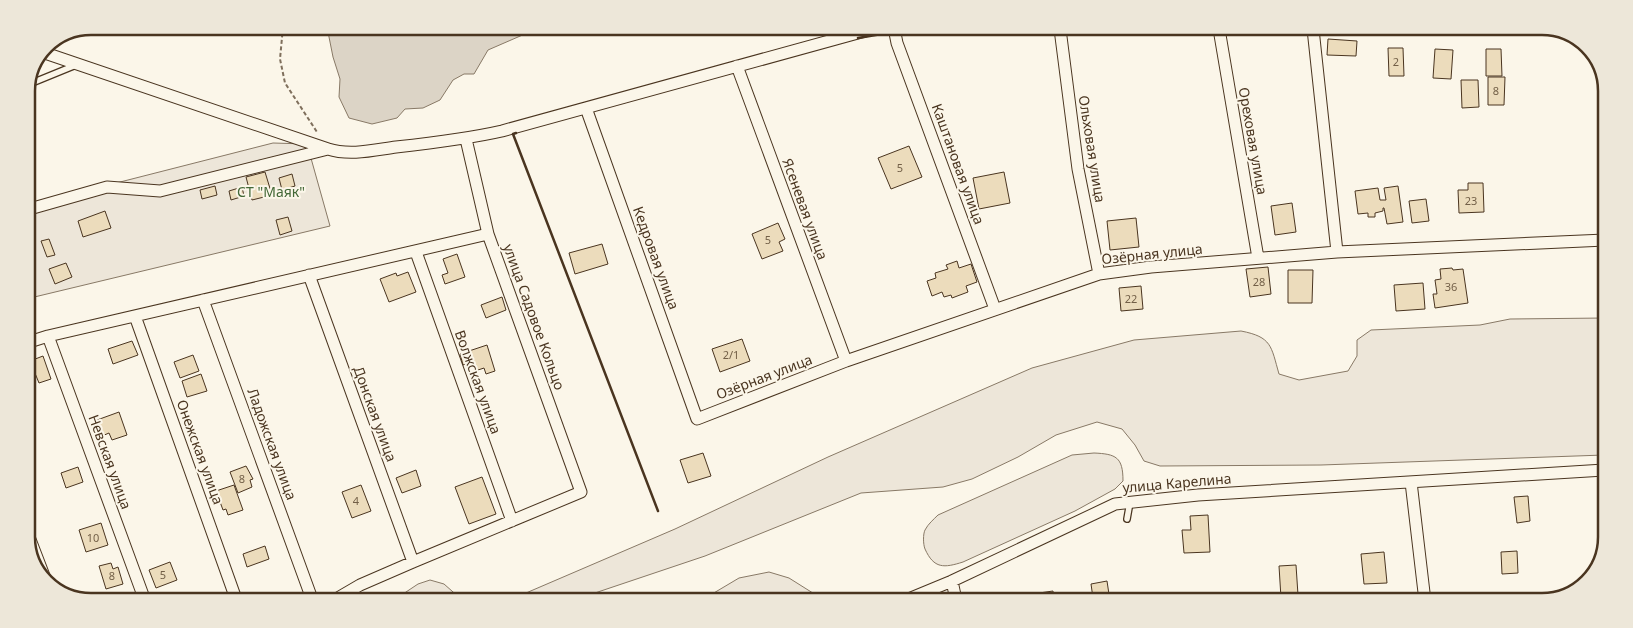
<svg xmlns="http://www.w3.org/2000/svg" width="1633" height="628" font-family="'Noto Sans',sans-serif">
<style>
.green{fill:#ede6d9;stroke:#887966}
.water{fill:#dcd4c6;stroke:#887966}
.building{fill:#ecdcbc;stroke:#4a3520}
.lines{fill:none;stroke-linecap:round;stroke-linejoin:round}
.service-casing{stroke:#4a3520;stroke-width:8}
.minor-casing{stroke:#4a3520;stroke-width:13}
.path{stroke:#7f6f5c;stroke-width:2;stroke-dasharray:4 2.5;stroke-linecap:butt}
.service{stroke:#fbf6e9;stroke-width:5.5}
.minor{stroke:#fbf6e9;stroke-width:11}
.wall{stroke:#4a3520;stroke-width:2.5}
.labels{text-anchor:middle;stroke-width:4;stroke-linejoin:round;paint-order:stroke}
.number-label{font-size:11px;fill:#725f47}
.street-label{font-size:14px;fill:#4a3520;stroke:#fbf6e9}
.park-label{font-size:14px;fill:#436837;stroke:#fbf6e9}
.rim{fill:none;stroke:#4a3520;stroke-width:2.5}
</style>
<rect width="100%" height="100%" fill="#fbf6e9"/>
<path class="green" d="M273 143 307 144 330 226 26 299V206Z
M1605 318 1604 455 1321 465 1160 466 1144 461 1135 445 1122 429 1097 422 1056 435 1018 457 972 479 943 487 861 493 705 556 577 599H512L675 529 828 457 1032 368 1134 340 1241 331C1272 337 1271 346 1279 374L1299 380 1348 371 1357 356V340L1371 330 1480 325 1510 319Z
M1094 453C1116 454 1123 457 1123 481L1115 489 1075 511 963 562C944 568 934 569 925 549 923 544 923 534 925 530 928 524 934 519 938 515L1072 455Z
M769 572 789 578 816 595V600H702L739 578Z
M430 580 444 584 461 599H404L403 594 418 584Z"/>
<path class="water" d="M327 27H541L488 50 474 74H464L453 80 440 100 423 108 405 109 397 118 372 124 349 118 339 97 340 79 333 57Z"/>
<path class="building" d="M1328 39 1357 41 1356 56 1327 55Z
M1388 48H1403L1404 76H1389Z
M1435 49 1453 50 1451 79 1433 78Z
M1486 49H1501L1502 76H1486Z
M1488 77H1505L1504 105H1488Z
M1461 80H1478L1479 107 1462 108Z
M909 146 922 177 891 189 878 158Z
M265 172 272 195 252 200 246 177Z
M1004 172 1010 203 979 209 973 178Z
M292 174 295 186 282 190 279 178Z
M1468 183H1483L1484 212 1459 213 1458 190H1468Z
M215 186 217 195 202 199 200 190Z
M1398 186 1403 222 1387 224 1384 208H1383V211L1375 213V217H1368V213L1358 214 1355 191 1378 188 1380 200H1386L1384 188Z
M242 187 244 196 231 200 229 191Z
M1426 199 1429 221 1412 223 1409 201Z
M1292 203 1296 232 1275 235 1271 206Z
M105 211 111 228 83 237 78 221Z
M288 217 292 231 280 235 276 220Z
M1136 218 1139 247 1110 250 1107 221Z
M778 223 785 239 779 242 783 251 762 259 752 234Z
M49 239 55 255 47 257 41 241Z
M602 244 608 264 575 274 569 253Z
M457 254 465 277 445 284 442 275 448 273 443 259Z
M957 261 959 268 971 264 977 282 966 286 968 292 952 298 951 295 944 297 942 292 932 296 927 281 936 278 935 273 948 269 946 265Z
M66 263 72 277 55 284 49 269Z
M1268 267 1271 294 1250 297 1246 269Z
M1452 268 1453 270 1463 269 1468 303 1435 308 1433 294H1437L1435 280 1441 279 1440 269Z
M1288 270H1313L1312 303H1288Z
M408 272 416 292 389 302 380 279 396 273 397 276Z
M1423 283 1425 309 1396 311 1394 285Z
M1141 286 1143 309 1121 311 1119 288Z
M502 297 506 310 486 318 481 305Z
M742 339 750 361 720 372 712 349Z
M132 341 138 355 113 364 108 349Z
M487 345 495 371 486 374 484 368 475 371 472 362 463 365 460 354Z
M193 355 199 371 180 378 174 362Z
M43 356 51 379 39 383 30 361Z
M201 374 207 391 187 397 182 381Z
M119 412 127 435 112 440 109 433 102 436 97 420Z
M703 453 711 476 688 483 680 460Z
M246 466 253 479 250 480 252 487 238 493 230 472Z
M78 467 83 482 66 488 61 473Z
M416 470 421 486 402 493 396 478Z
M482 477 496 514 469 524 455 487Z
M234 485 243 510 228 515 226 509 223 510 216 491Z
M361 485 371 511 352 518 342 492Z
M1528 496 1530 521 1517 523 1514 497Z
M1208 515 1210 552 1184 553 1182 530H1191L1190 516Z
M101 523 108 545 86 552 79 530Z
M265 546 269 559 247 567 243 554Z
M1517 551 1518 573 1502 574 1501 552Z
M1384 552 1387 583 1364 584 1361 554Z
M170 562 177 580 156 588 149 570Z
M111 563 113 569 118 567 123 584 106 589 99 566Z
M1296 565 1298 595H1289V598H1281L1279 566Z
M1107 581 1110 601H1078L1093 598 1091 584Z
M1053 591 1054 601H1040L1039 593Z"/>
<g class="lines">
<defs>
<path id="service" d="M27 85 76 65
M1127 519 1130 502"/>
<path id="minor" d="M894 28 897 43 995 309
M1060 29 1078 169 1099 274
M1219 29 1258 258
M1313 29 1337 252
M1561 30H1563
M42 52 328 149
M737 66 846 361
M586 108 697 419 846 361 1099 274 1151 267 1337 252 1605 240
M26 210 107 187 160 191 328 149C350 156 374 150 396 147 432 143 467 139 502 131L876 28
M416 252 512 521
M309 275 413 562
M203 300 312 599
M135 316 236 599
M48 336 144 598
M26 343 48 336 488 234
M1411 482 1425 601
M26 529 46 581
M952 581 956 600
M336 599 360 585 413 562 581 492 488 234 466 139
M906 600 952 581 1115 504 1198 495 1604 470
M1518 602 1551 599"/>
</defs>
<use href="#service" class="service-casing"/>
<use href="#minor" class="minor-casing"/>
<path class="path" d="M283 27 280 59 285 83 317 132"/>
<use href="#service" class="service"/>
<use href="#minor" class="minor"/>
<path class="wall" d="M858 38 917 28
M516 133 513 134 658 511"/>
</g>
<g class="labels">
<g class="number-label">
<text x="1396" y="66">2</text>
<text x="1496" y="95">8</text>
<text x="900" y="172">5</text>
<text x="1471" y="205">23</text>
<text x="768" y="244">5</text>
<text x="1259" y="286">28</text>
<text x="1451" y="291">36</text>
<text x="1131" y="303">22</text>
<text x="731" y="359">2/1</text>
<text x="242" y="483">8</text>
<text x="356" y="505">4</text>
<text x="93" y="542">10</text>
<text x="163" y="579">5</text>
<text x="112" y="580">8</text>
</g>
<g class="street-label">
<text transform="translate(1253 141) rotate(80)" y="5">Ореховая улица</text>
<text transform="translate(1092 149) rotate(81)" y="5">Ольховая улица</text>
<text transform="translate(958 164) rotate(70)" y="5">Каштановая улица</text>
<text transform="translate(805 209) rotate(70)" y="5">Ясеневая улица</text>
<text transform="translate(1152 254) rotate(-6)" y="5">Озёрная улица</text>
<text transform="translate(656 258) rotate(70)" y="5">Кедровая улица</text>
<text transform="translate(534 317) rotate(70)" y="5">улица Садовое Кольцо</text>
<text transform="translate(764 377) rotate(-21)" y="5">Озёрная улица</text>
<text transform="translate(478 382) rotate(70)" y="5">Волжская улица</text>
<text transform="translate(375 414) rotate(70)" y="5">Донская улица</text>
<text transform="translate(272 444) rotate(70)" y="5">Ладожская улица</text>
<text transform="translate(200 452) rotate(70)" y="5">Онежская улица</text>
<text transform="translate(110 462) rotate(70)" y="5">Невская улица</text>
<text transform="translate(1177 483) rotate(-5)" y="5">улица Карелина</text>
</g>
<g class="park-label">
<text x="271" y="197">СТ "Маяк"</text>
</g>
</g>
<path d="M0 0H1633V628H0ZM91 35H1542A56 56 0 0 1 1598 91V537A56 56 0 0 1 1542 593H91A56 56 0 0 1 35 537V91A56 56 0 0 1 91 35Z" fill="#ede7d9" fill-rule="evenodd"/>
<path class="rim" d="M91 35H1542A56 56 0 0 1 1598 91V537A56 56 0 0 1 1542 593H91A56 56 0 0 1 35 537V91A56 56 0 0 1 91 35Z"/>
</svg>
